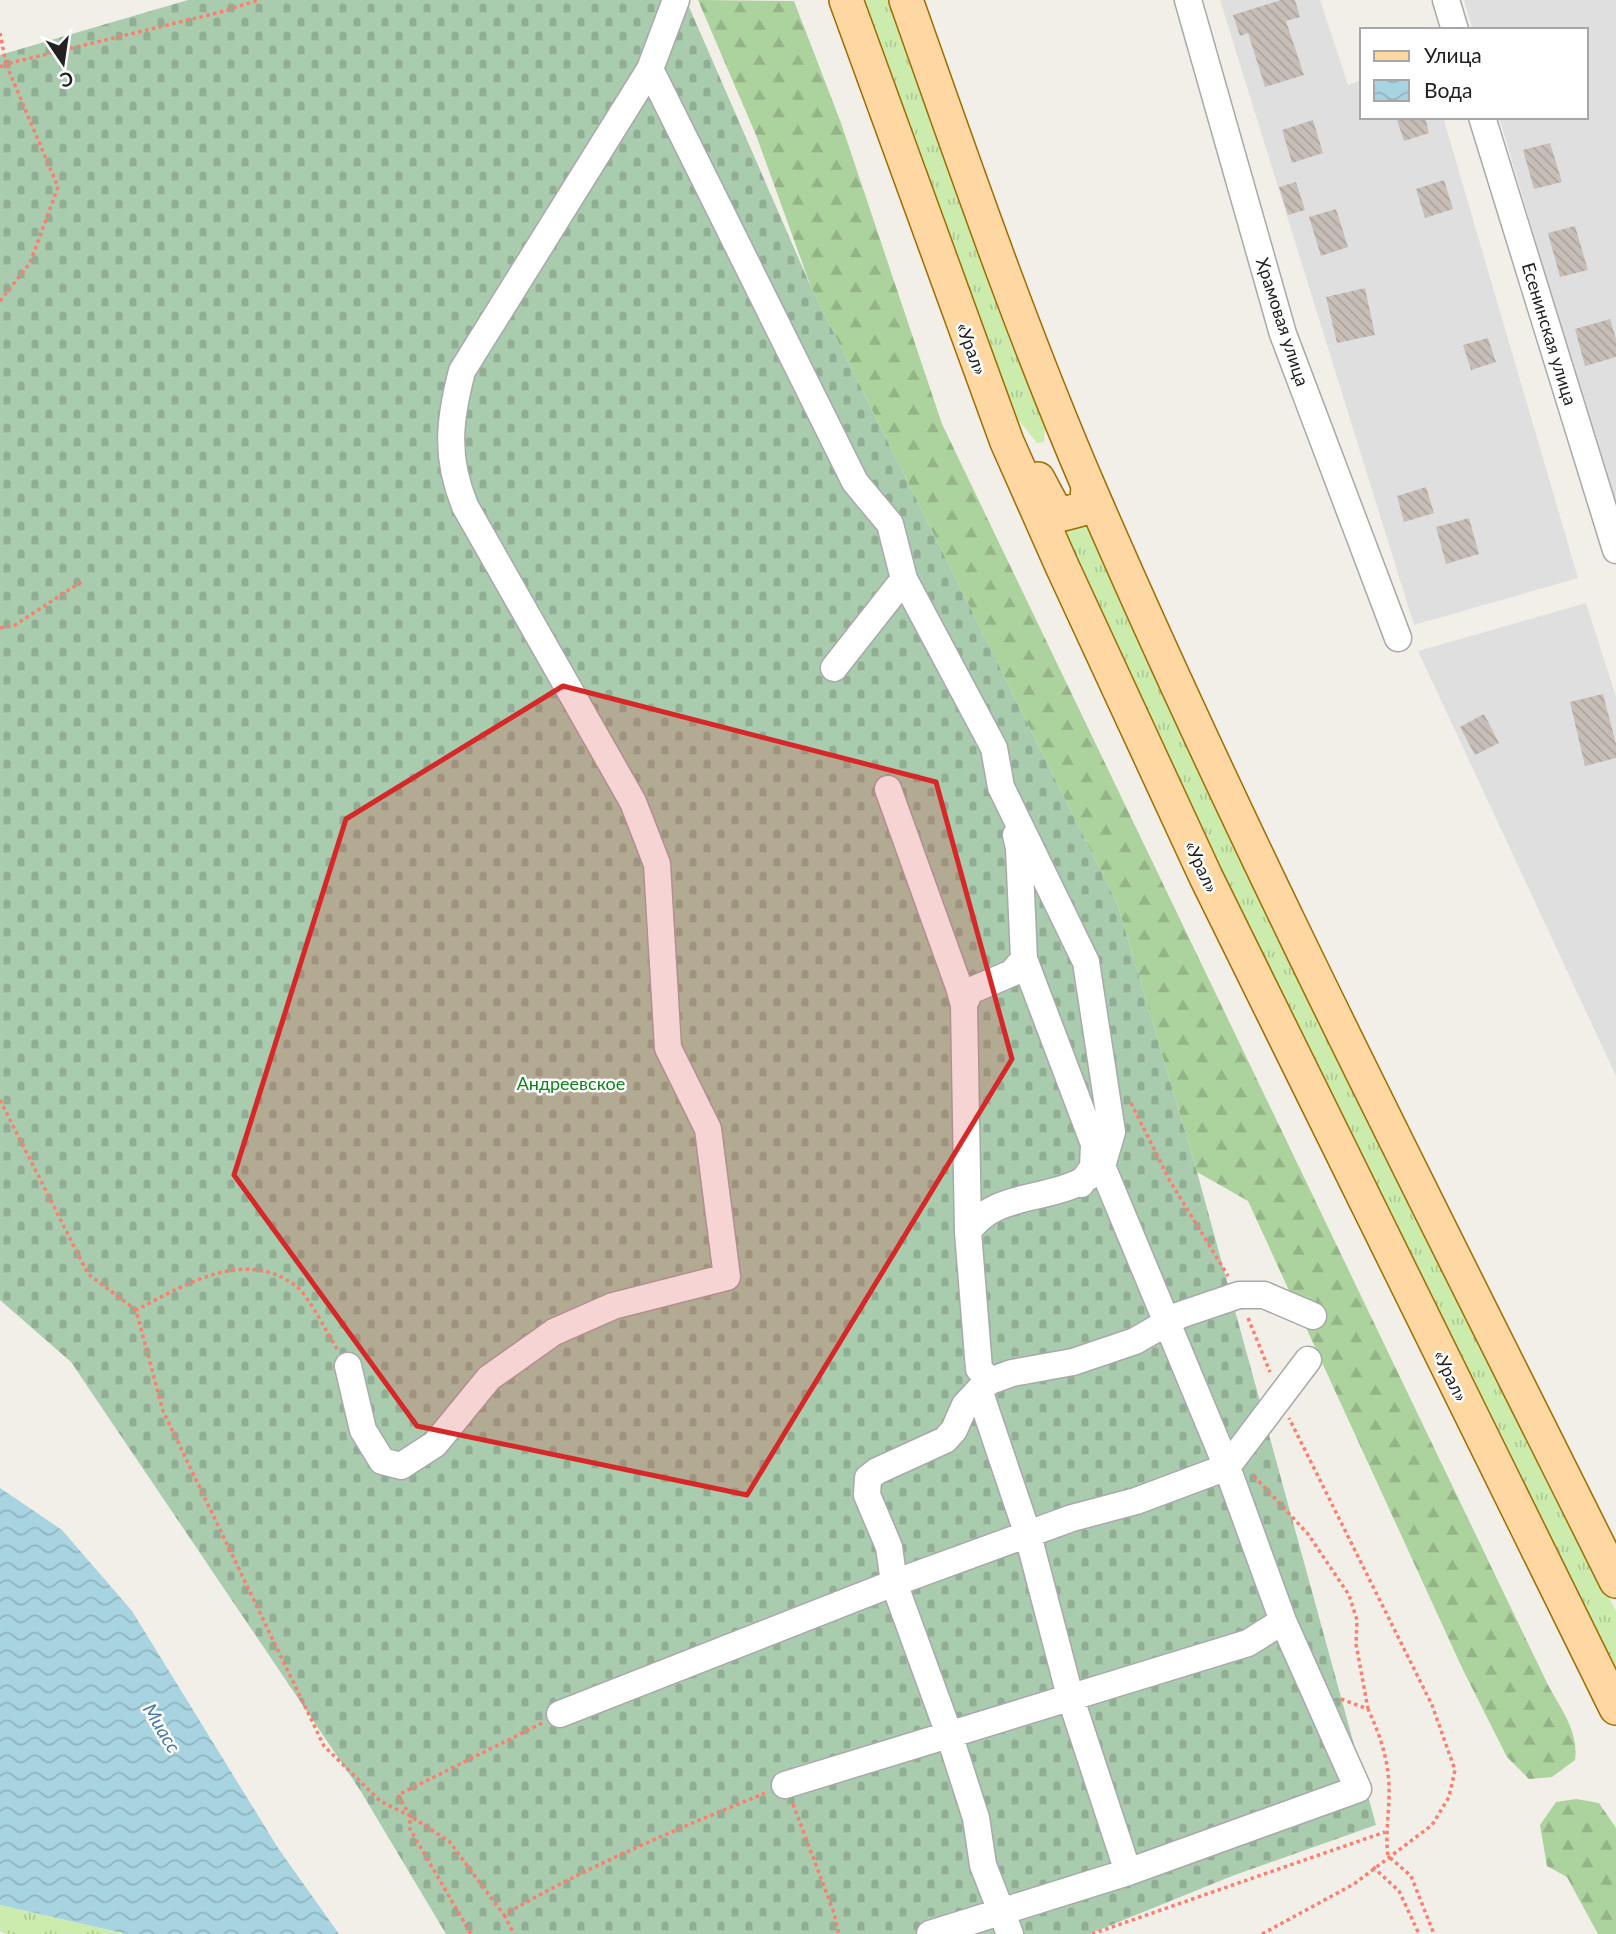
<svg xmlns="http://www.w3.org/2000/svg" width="1616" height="1934" font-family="Lato,sans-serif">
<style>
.residential{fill:#e0dfdf}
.grass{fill:url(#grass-tufts)}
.forest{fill:url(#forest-firs)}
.cemetery{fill:url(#cemetery-stones)}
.water{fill:url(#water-waves)}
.building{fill:url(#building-back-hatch)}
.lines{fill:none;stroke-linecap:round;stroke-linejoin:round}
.minor-casing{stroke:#a9a9a9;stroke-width:29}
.major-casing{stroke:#9f6c00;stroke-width:36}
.path{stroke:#fd7e6f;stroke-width:3.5;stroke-dasharray:3.5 3.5;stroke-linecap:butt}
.minor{stroke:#fff;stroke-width:26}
.major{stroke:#fed7a2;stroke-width:33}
.marked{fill:#d62828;fill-opacity:0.2;stroke:#d62828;stroke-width:5;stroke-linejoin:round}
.labels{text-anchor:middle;stroke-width:5;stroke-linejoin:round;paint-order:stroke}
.street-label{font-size:18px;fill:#222;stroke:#fff}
.park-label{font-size:18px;fill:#098615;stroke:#fff}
.water-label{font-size:19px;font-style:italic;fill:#477aad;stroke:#fff}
</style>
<defs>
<pattern id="grass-tufts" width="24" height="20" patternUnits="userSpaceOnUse" patternTransform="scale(1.75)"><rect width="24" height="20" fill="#ccecae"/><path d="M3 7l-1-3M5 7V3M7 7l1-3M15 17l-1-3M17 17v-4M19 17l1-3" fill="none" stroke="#afca95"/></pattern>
<pattern id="forest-firs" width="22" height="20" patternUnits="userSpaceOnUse" patternTransform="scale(1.75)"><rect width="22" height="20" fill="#acd29d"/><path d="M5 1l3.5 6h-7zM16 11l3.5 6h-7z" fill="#94b487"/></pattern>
<pattern id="cemetery-stones" width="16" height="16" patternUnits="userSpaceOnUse" patternTransform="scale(1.75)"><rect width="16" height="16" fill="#a9cbae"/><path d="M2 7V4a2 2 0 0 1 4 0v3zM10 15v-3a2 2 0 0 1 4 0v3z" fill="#91ae95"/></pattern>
<pattern id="water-waves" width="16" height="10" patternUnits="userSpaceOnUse" patternTransform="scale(1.75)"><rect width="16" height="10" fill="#a8d3e0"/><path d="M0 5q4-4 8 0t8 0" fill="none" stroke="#90b5c0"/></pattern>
<pattern id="building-back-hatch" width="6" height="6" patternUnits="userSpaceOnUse" patternTransform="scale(1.75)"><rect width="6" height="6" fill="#c7bfb7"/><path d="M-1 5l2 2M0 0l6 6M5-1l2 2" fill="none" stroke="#aba49d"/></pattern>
</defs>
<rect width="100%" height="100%" fill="#f2efe8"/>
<path class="residential" d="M1220 0H1320L1348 85 1362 80V117H1443L1578 578 1414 625Z
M1464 0H1616V512L1499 117H1586V30H1473Z
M1586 603 1616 697V1076L1418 651Z"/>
<path class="grass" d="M864 0H893L1045 425 1044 442 1037 443 1017 418 928 189Z
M1084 520 1098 537 1332 1041 1616 1611V1683L1409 1266 1066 547V526Z
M0 1905 127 1934H7L0 1931Z"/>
<path class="forest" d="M698 0 794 1 841 123 942 424 1548 1685C1561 1709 1579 1732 1575 1760L1552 1777 1529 1779 1507 1757 1463 1670 1248 1201 1197 1172 1118 906 811 287 756 135Z
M1576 1799 1599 1803 1616 1828V1934H1598L1567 1877 1547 1866 1540 1825 1556 1802Z"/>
<path class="cemetery" d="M188 0H686L811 287 1118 906 1197 1172 1376 1825 1232 1876 1089 1934H446L360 1790 71 1362 0 1300V55Z"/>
<path class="water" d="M0 1488 62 1530 132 1611 278 1848 339 1934H127L0 1905Z"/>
<path class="building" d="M1281 0H1295L1300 17 1286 21 1304 75 1265 87 1248 33 1240 36 1233 15Z
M1396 117H1425L1429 133 1404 141Z
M1313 120 1323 153 1292 163 1282 130Z
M1550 143 1562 182 1534 189 1523 150Z
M1444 180 1453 209 1425 218 1416 189Z
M1296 182 1305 210 1288 215 1279 187Z
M1336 209 1348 247 1321 256 1309 217Z
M1575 226 1588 270 1560 277 1548 233Z
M1365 288 1375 335 1337 343 1326 297Z
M1610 319 1616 339V357L1585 366 1575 329Z
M1488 338 1496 362 1471 370 1463 345Z
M1426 487 1434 513 1404 522 1397 496Z
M1469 518 1479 554 1446 564 1436 527Z
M1603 694 1616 744V758L1585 766 1570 702Z
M1484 714 1499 743 1475 755 1460 727Z"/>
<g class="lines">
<defs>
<path id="minor" d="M676 0 650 69 855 482 890 524 904 579 994 748 1001 787 1086 962 1112 1132 1102 1166 1227 1467 1283 1621 1358 1789 1128 1872 930 1934
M1188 0 1283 334 1398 638
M1446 0 1455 30
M1482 117 1616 550
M834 668 904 579
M888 789 959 987 970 991
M1016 835 1019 848 1024 959 1094 1144 1093 1167 1081 1184
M959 987 964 1005 968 1232 979 1369 990 1381
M964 1005 970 991 1012 973 1024 959
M968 1232C996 1188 1058 1204 1095 1172
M348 1366 363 1430 382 1461 401 1466 435 1444 489 1378 554 1332 613 1306 727 1277 708 1129 668 1048 657 864 633 802 465 506C445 457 449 421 462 371L650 69
M979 1390 1028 1535 1070 1696 1128 1872
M560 1714 894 1583 1072 1518 1136 1501 1227 1467 1308 1360
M785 1785 1248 1643 1283 1621
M1010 1934 983 1865 976 1818 949 1734 894 1583 889 1547 867 1495 868 1478 877 1471 945 1440 954 1430 965 1405 979 1390 990 1381 1012 1373 1073 1362 1135 1341 1180 1315 1239 1295H1264L1313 1316"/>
<path id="major" d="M846 0 1007 442 1062 566 1206 877 1616 1708
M906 0C964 164 1021 330 1090 490 1250 860 1436 1219 1616 1581
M1038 479 1053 507 1063 514 1082 509 1087 500 1088 485"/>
</defs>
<use href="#minor" class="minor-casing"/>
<use href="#major" class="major-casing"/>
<path class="path" d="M0 33 6 64 0 67
M0 301 30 263 58 187 6 64 217 13 259 0
M0 628 15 625 81 582
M0 1100 88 1274 136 1310
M1131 1103 1170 1181 1228 1276
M1248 1318 1270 1372
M337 1349C327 1333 309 1296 296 1286 244 1247 185 1285 136 1310L163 1411 324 1746 380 1801 410 1816V1829L471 1934
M1254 1476 1308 1534 1349 1595 1357 1620 1356 1644 1368 1709
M1341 1699 1368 1709C1381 1737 1390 1764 1389 1795 1389 1816 1385 1834 1388 1856L1411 1876 1434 1934
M542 1723 398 1795 410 1816 449 1841 504 1915C587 1866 675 1830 765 1793
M793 1804 834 1913 839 1934
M1373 1867 1399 1891 1419 1934
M504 1915 514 1934
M1092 1934 1385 1832
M1262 1934 1354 1884 1432 1825 1449 1797 1455 1770 1432 1705 1289 1418"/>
<use href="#minor" class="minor"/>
<use href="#major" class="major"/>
</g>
<path class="marked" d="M563 686 936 782 1012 1059 747 1495 417 1426 234 1175 346 819Z"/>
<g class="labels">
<g class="street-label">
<text transform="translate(1282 322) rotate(72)" y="6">Храмовая улица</text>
<text transform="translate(1549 334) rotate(73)" y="6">Есенинская улица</text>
<text transform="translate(971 349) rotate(69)" y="6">«Урал»</text>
<text transform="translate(1201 867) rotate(65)" y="6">«Урал»</text>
<text transform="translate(1450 1376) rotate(64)" y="6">«Урал»</text>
</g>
<g class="park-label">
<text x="571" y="1090">Андреевское</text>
</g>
<g class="water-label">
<text transform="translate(162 1728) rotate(59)" y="7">Миасс</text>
</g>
</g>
<rect x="1360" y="28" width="228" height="91" fill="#ffffff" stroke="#a7a7a7" stroke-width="2"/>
<rect x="1374" y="51" width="35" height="10" fill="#fed7a2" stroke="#a7a7a7" stroke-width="2"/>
<text x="1424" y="63" font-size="21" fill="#222222">Улица</text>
<rect x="1374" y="80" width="35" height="21" fill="url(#water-waves)" stroke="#a7a7a7" stroke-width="2"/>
<text x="1424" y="98" font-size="21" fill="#222222">Вода</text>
<g transform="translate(63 63) rotate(167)" stroke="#ffffff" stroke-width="5" paint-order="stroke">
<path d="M0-5L12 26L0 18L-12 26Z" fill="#222222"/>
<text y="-10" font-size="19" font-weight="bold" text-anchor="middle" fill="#222222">С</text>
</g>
</svg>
